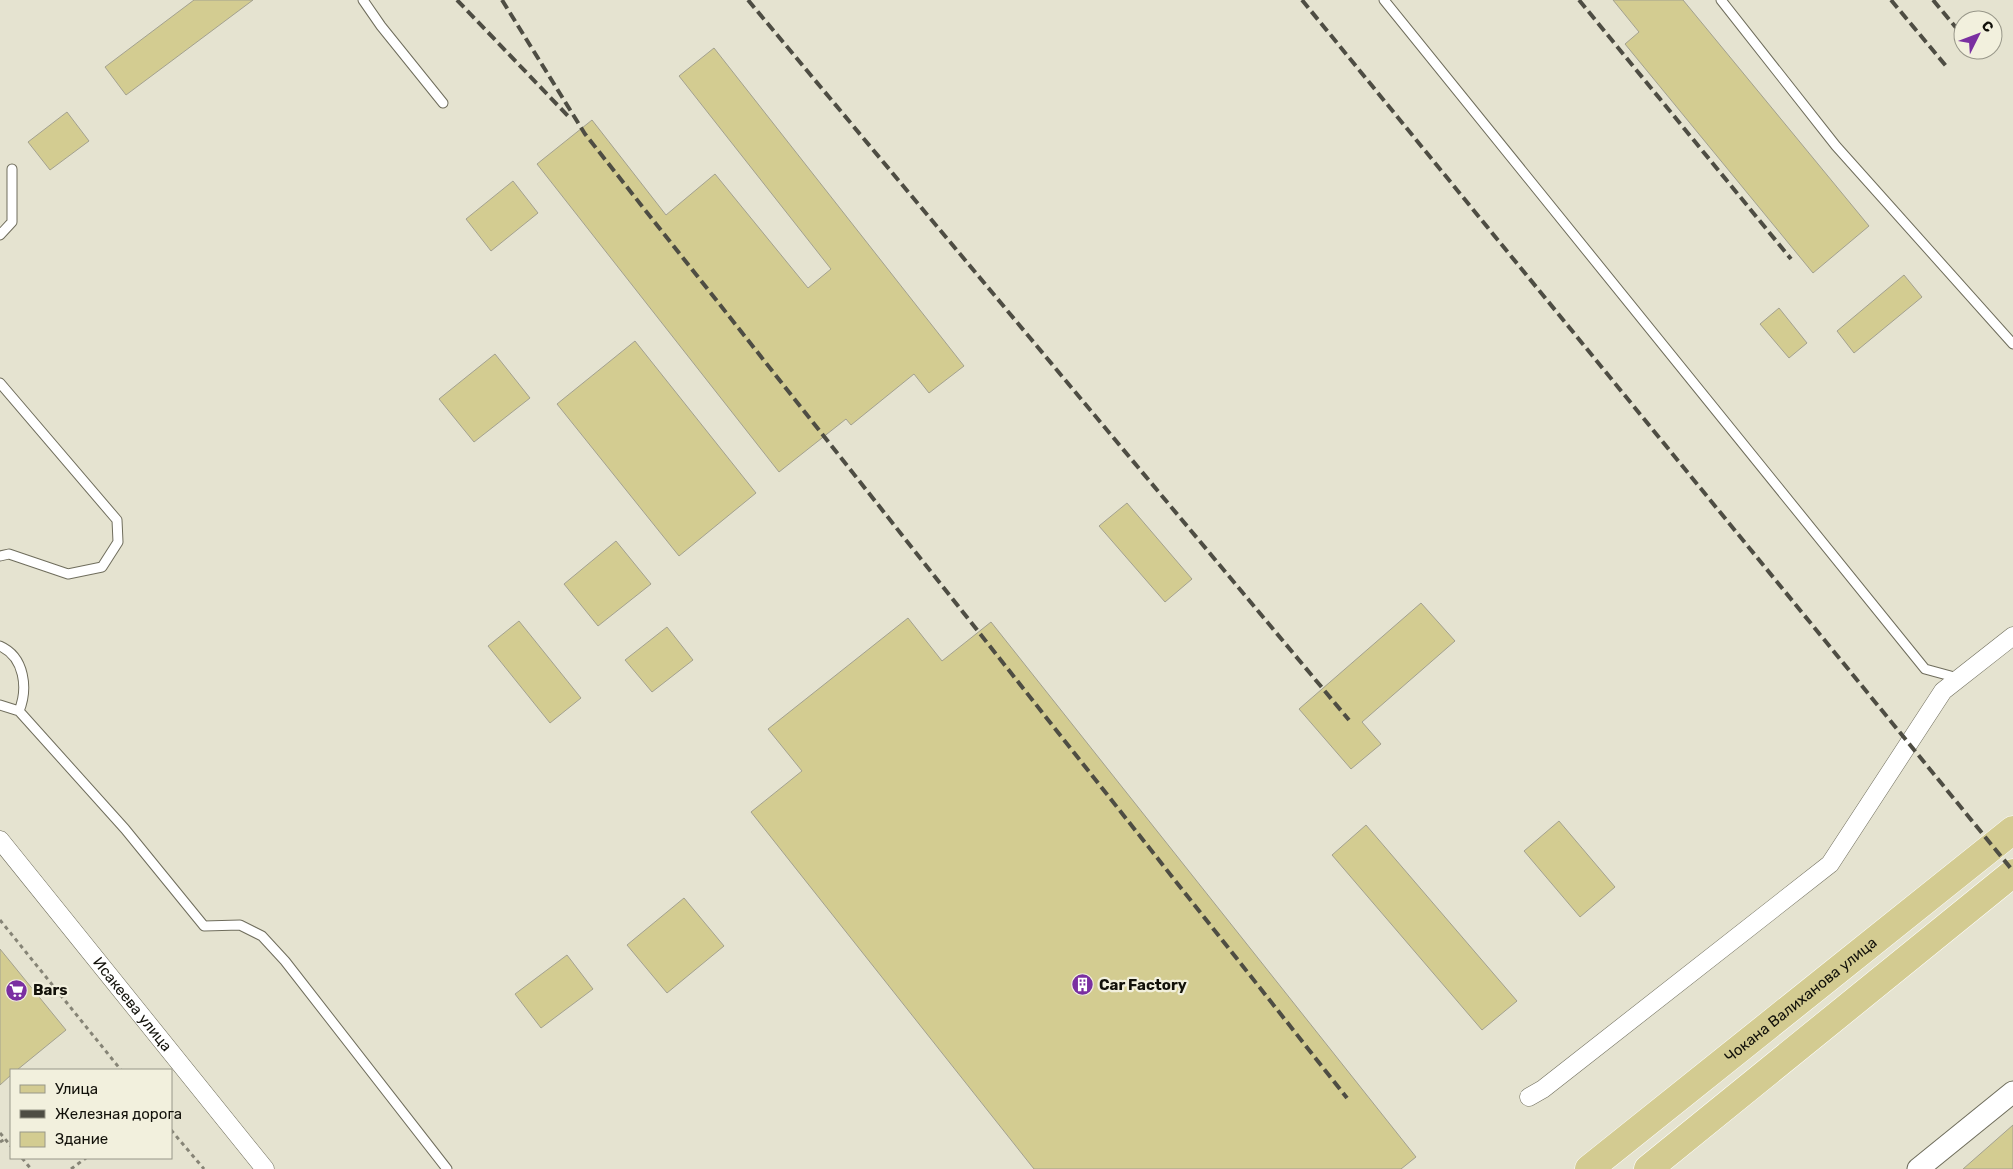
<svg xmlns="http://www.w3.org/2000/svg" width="2013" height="1169" font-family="Rubik,sans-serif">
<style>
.building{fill:#d3cc91;stroke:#a3a18f}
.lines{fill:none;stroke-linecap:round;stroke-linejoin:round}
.service-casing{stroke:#6f6d5c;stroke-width:11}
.minor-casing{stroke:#6f6d5c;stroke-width:19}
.tertiary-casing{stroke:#6f6d5c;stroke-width:23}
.primary-casing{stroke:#fff;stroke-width:29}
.path{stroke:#868476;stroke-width:3;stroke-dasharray:4 4;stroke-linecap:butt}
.service{stroke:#fff;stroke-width:9}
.minor{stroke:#fff;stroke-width:18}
.tertiary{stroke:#fff;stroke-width:21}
.primary{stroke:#d3cb91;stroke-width:28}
.rail{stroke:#4e4d43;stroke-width:4;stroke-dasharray:10 5;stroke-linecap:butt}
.labels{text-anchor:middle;stroke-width:4.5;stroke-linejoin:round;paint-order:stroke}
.poi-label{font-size:15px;font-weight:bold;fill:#12110a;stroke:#f2f0dd;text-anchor:start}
.street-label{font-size:15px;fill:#12110a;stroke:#f2f0dd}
</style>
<rect width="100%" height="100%" fill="#e5e3d0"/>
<path class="building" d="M194 0H253L126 95 105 67Z
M1613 0H1683L1869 226 1813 273 1625 44 1639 32Z
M714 48 964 366 929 393 914 374 851 425 846 419 779 472 537 164 592 120 666 215 715 174 808 288 831 269 679 76Z
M67 112 89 141 50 170 28 142Z
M513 181 538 213 491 251 466 219Z
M1904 275 1922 297 1854 353 1837 331Z
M1779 308 1807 343 1789 358 1760 324Z
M635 341 756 493 679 556 557 404Z
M495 354 530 398 474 442 439 399Z
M1127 503 1192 579 1165 602 1099 526Z
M616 541 651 584 598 626 564 584Z
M1421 603 1455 641 1362 722 1381 744 1351 769 1299 709Z
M908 618 942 661 991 622 1416 1157 1401 1169H1034L751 812 802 771 768 729Z
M519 621 581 698 550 723 488 646Z
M667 627 693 660 652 692 625 660Z
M1559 821 1615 887 1580 917 1524 851Z
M1366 825 1517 1001 1482 1030 1332 855Z
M684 898 724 946 667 993 627 945Z
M0 949 66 1030 17 1070H11V1075L0 1085Z
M567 955 593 989 541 1028 515 994Z
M2013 1125V1169H1963Z"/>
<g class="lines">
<defs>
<path id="service" d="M363 0 381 26 443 103
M1384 0 1925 669 1958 678
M1721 0 1836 146 2013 344
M0 235 12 222V169
M0 383 117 520 118 542 102 567 68 574 9 554 0 556
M0 646C25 657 28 689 19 711
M0 705 19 711 125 829 204 926 240 925 262 936 285 961 447 1169"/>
<g id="minor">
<path id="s1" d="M0 840 265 1169"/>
<path d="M1529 1097 1543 1089 1830 864 1943 691 2013 636"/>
</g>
<path id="tertiary" d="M1918 1169 2013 1092"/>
<g id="primary">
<path id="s2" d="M1589 1169 2013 830"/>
<path d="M1648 1169 2013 873"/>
</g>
</defs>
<use href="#service" class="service-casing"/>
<use href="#minor" class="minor-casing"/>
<use href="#tertiary" class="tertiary-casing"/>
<use href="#primary" class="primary-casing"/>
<path class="path" d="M0 920 121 1070
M171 1130 204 1169
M0 1133 11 1146
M0 1142 5 1139
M22 1158 31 1169
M71 1169 86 1158"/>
<use href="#service" class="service"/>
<use href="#minor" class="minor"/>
<use href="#tertiary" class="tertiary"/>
<use href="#primary" class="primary"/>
<path class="rail" d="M457 0 569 117
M502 0 585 134 1347 1098
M748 0 1349 720
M1302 0 2013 871
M1579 0 1791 259
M1891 0 1946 66
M1933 0 1963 36
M1975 50 1981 57"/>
</g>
<defs>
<symbol id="building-disc" viewBox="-11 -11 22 22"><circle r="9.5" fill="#7a2fa1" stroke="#f2f0dd"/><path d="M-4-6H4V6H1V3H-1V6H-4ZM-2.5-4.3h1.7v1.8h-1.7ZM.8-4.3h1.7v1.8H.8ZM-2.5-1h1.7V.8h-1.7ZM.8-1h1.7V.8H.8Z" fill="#fff"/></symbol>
<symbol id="supermarket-disc" viewBox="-11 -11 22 22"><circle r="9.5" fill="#7a2fa1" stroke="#f2f0dd"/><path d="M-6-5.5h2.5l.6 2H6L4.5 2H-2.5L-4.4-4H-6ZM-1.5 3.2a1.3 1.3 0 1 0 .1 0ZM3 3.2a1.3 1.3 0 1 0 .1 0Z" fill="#fff"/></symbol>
</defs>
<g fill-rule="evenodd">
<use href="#building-disc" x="1070" y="972" width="25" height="25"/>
<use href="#supermarket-disc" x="4" y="978" width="25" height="25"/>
</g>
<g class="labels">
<g class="poi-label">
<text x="1099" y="990">Car Factory</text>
<text x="33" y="995">Bars</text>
</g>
<g class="street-label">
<text dy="5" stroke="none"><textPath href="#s2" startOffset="271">Чокана Валиханова улица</textPath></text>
<text dy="5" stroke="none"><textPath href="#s1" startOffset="211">Исакеева улица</textPath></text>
</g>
</g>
<rect x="10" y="1069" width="162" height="90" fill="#f2f0dd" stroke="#989789"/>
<rect x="20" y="1085" width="25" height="8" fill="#d3cb91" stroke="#989789"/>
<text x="55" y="1094" font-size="15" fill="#12110a">Улица</text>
<rect x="20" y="1110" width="25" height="8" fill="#4e4d43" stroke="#989789"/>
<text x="55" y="1119" font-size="15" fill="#12110a">Железная дорога</text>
<rect x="20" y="1132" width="25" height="15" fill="#d3cc91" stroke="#989789"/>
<text x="55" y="1144" font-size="15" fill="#12110a">Здание</text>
<g transform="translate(1978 35) rotate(48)"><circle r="24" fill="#f2f0dd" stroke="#989789"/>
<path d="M0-4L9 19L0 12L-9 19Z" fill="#7a2fa1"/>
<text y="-8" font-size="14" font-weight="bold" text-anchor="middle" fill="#12110a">С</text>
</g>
</svg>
